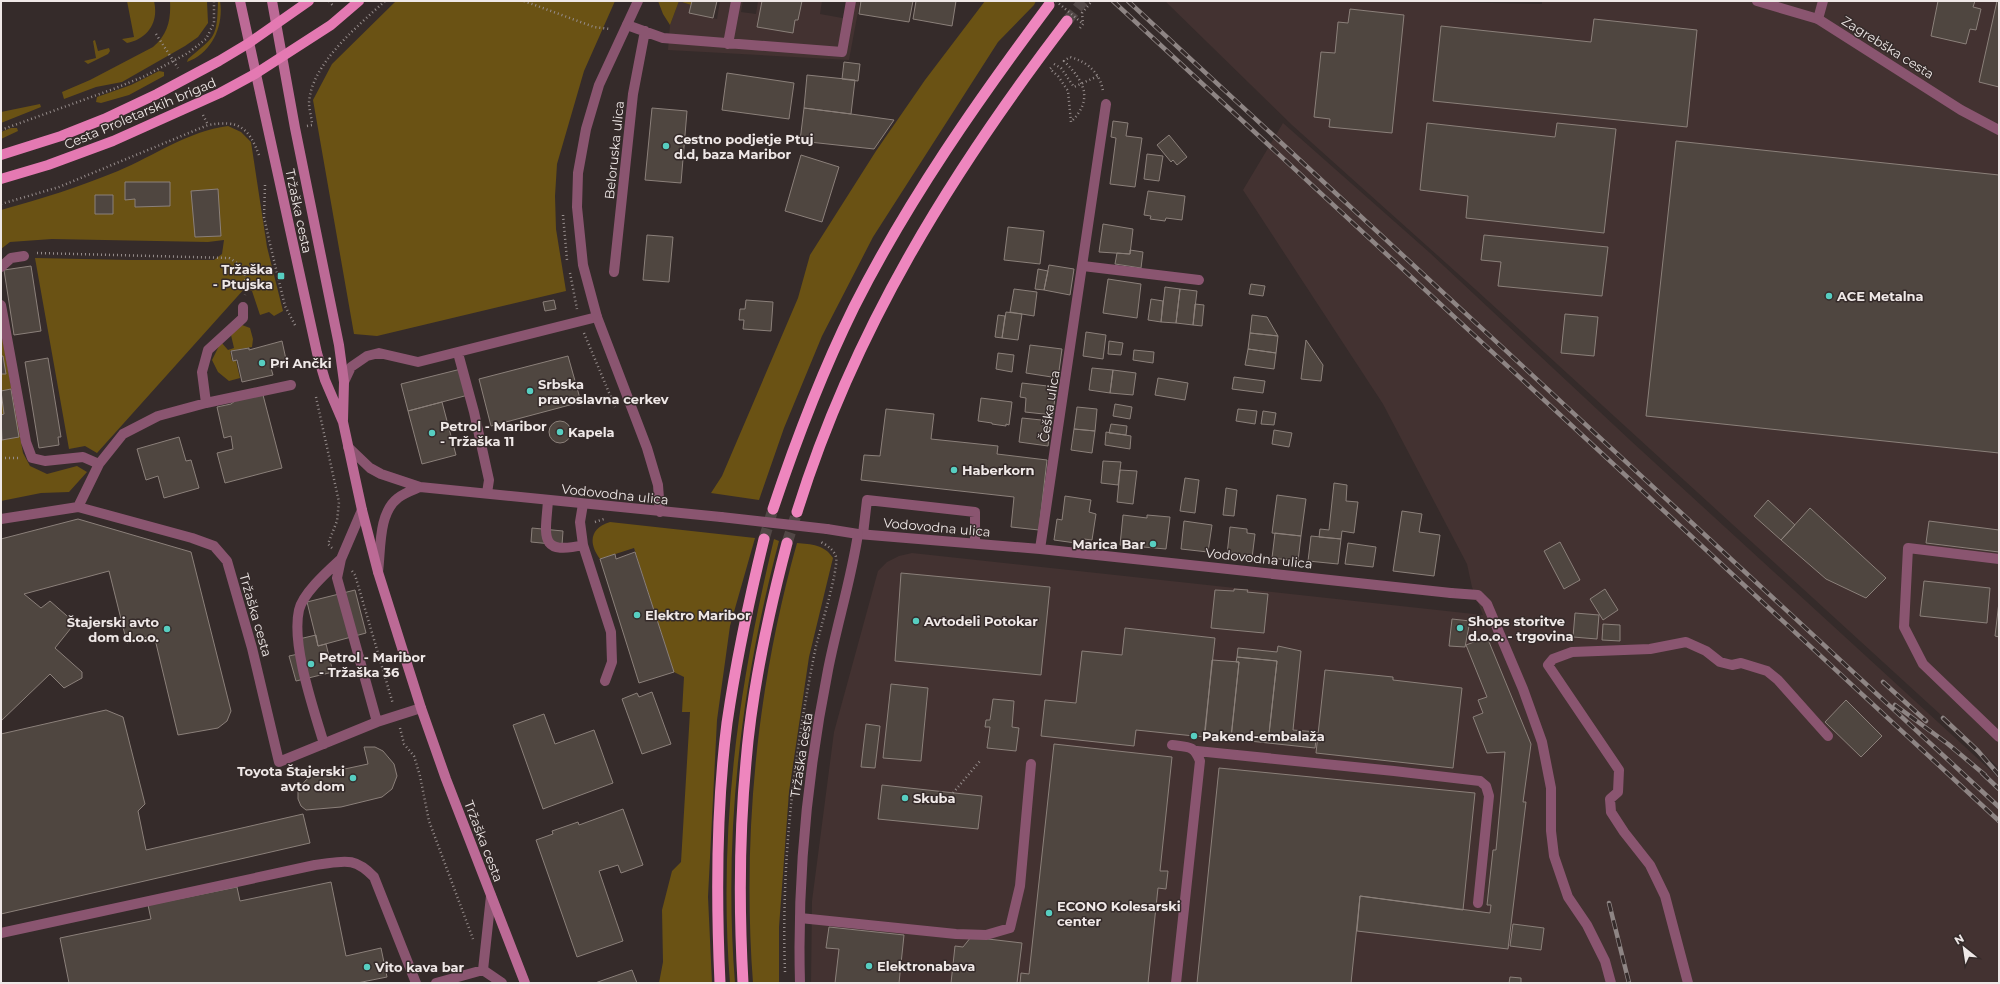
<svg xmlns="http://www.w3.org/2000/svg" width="2000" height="984" font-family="Montserrat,sans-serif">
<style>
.built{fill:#433231}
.green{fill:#6a5214}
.building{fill:#4f4640;stroke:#8b807a}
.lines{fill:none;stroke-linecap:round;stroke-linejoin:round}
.trunk-tunnel{stroke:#514746;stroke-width:11;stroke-dasharray:11 5.5;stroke-linecap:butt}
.path{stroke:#968d8c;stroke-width:2.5;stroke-dasharray:1 3;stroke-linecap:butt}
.service{stroke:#8a5570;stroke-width:10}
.minor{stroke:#8a5570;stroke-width:10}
.tertiary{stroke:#8a5570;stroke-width:10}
.secondary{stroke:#bc6a96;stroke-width:10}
.primary{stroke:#e479b2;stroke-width:10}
.trunk{stroke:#ee86be;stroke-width:11}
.rail-casing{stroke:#8e8584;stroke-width:4.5}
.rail{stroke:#352b2a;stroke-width:3;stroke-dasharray:9;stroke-linecap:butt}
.path-bridge{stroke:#968d8c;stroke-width:2.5;stroke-dasharray:1 3;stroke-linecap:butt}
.tertiary-bridge{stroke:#8a5570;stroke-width:10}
.poi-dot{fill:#57cec1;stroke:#352b2a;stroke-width:1.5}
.labels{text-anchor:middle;stroke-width:3;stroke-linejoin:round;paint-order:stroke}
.street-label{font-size:13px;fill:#efe8e7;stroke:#352b2a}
.poi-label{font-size:13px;font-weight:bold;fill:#efe8e7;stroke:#352b2a;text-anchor:start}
</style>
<rect width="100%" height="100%" fill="#352b2a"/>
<path class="built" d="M679 1 691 5 690 13 717 19 720 1H743L741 12 756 14 758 1H822L820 14 848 19 851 1H860L849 60 668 50 670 25Z
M1165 1H1398L1542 4V1H1999V768L1475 289 1292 125Z
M1283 123 1430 253 1631 441 1999 778V983H811L812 901 834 732 878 571 887 562 899 556 912 553 1483 615 1472 587 1467 564 1383 404 1243 190Z"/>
<path class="green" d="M127 1H154C159 22 148 39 127 43L122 39 134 37Z
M170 1H207L208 23 198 37 185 46 122 82 96 87 64 99 62 92 90 80 153 47C168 34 171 20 170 1Z
M218 1H220C224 26 212 53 187 62L188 59C215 36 217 39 218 1Z
M396 1H615L584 71 557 164 555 196 556 229 566 291 377 336 354 334 313 100 332 64Z
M658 1H692L691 5 679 1 670 25 663 14Z
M985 1H1036L1034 5 998 42 873 237 822 336 784 428 759 500 711 493 722 476 798 298 810 255 876 151 925 80Z
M95 40 98 51 109 48 110 51 108 54 88 64 84 61 96 58 93 41Z
M159 71 164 72V76L129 95 101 103 96 102 97 97 131 85Z
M40 104 41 107 1 123V112Z
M228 126 241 132 251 142 267 247 283 311 274 316 269 312 260 315 252 291 245 288 97 453 85 446 69 449 35 258 130 260H214L222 254 224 240 208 242 52 239 10 242 1 249V210C41 199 79 187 118 171 154 156 188 131 228 126Z
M11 128H17L18 131 1 139V132Z
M242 325 250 328 253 339 252 347 230 351 232 361H236L240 378 229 381 218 372 212 360 221 342 228 350 234 348 231 335Z
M1 330 23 453 30 466 47 474 77 466 87 472 69 492 41 493 1 501Z
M610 522 755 538 730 626 717 720 708 897 712 983H659L663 962 662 910 672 871 681 862 690 712H682L684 677 674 672 634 548 600 559C588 543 590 528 610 522Z
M774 539 779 541C741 686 723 833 735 983H730C718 831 738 687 774 539Z
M797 543C811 544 825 545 833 558L832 562 809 657 789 792 779 927V983H753C742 835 757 685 797 543Z"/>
<path class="building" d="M692 1H717L713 18 689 13Z
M762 1H802L798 20H795L793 33 757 27Z
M861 1H913L909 22 859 14Z
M916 1H956L952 26 913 19Z
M1938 1H1975L1973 7 1981 9 1976 30 1970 29 1966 44 1931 36Z
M1997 1H1999V87L1979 82Z
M1350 9 1404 15 1392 133 1329 127 1330 119 1314 117 1321 52 1335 53 1338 22 1348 23Z
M1594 19 1697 30 1687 127 1433 101 1441 26 1591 42Z
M844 62 860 64 858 81 842 79Z
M727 73 794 83 789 119 722 110Z
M807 75 855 80 851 114 804 108Z
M652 108 687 111 681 183 645 180Z
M804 108 851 114 894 120 874 149 800 141Z
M1113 121 1128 123 1126 136 1142 138 1135 187 1110 184 1116 138 1111 137Z
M1427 123 1555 137 1557 123 1616 129 1604 233 1466 218 1468 196 1420 190Z
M1169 135 1187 157 1177 165 1173 160 1171 162 1157 145Z
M1676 141 1999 175V453L1646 416Z
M1147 154 1163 156 1159 181 1144 179Z
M801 155 839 167 822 222 785 211Z
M125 182H170V206L135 207V199L125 200Z
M218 189 221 236 195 237 191 191Z
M1148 191 1185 196 1182 220 1166 218 1165 221 1150 219 1151 216 1144 215Z
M95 195H113V214H95Z
M1103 224 1133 229 1130 254 1099 252Z
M1008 227 1044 231 1040 264 1004 260Z
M647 235 673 237 669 282 643 280Z
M1484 235 1608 247 1602 296 1498 286 1501 262 1481 260Z
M1130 250 1143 252 1141 268 1115 264 1117 253 1130 254Z
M1049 265 1074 269 1070 295 1044 290Z
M31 266 41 331 14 335 4 270Z
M1038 269 1048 271 1044 290 1035 289Z
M1108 279 1141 284 1137 318 1103 313Z
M1251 284 1265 286 1263 296 1249 294Z
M1165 287 1180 289 1176 323 1161 322Z
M1014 289 1037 292 1034 316 1010 312Z
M1180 289 1197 291 1193 325 1176 323Z
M1151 299 1163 301 1161 322 1148 320Z
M554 300 556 309 545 311 543 302Z
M746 300 773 302 771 331 743 329 744 320H739L740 309H745Z
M1195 304 1204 305 1202 326 1193 325Z
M1006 312 1022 314 1018 340 1002 338Z
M1565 314 1598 317 1594 356 1561 353Z
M998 315 1005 316 1002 338 995 337Z
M1252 315 1267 317 1278 336 1250 333Z
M1086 332 1106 335 1103 359 1083 356Z
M1250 333 1278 336 1276 353 1248 349Z
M1306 340 1323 365 1321 381 1301 379Z
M282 341 287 364 271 368 273 375 242 382 237 360 233 361 231 351 249 348V350Z
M1109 341 1123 343 1121 355 1108 354Z
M1030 345 1062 349 1058 378 1026 373Z
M1248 349 1276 353 1274 369 1245 365Z
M1134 350 1154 352 1153 363 1133 360Z
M998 353 1014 355 1012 372 996 369Z
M1 356H3L6 374H1Z
M568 356 581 402 491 426 479 379Z
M48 358 61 437H58L59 445 39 448 25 362Z
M465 368 472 394 408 411 401 384Z
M1092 368 1113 370 1110 393 1089 390Z
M1113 370 1136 373 1133 395 1110 393Z
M1234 377 1265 381 1263 393 1232 389Z
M1158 378 1188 383 1185 400 1155 395Z
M1022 383 1056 387 1053 415 1025 412 1026 398 1020 397Z
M11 389 19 437 2 440 1 415 4 414 1 391Z
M263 395 282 468 225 483 217 453 233 449 231 436 224 438 217 407 231 404 240 397Z
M981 398 1012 402 1009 425 1006 424V426L992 424V423L978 421Z
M442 402 456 455 422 464 408 411Z
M1115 404 1132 407 1130 419 1113 416Z
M1077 407 1097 409 1095 431 1074 429Z
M886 409 934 414 931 439 998 446 997 454 1047 460 1039 530 1011 527 1014 497 861 480 864 455 880 456Z
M1238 409 1257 411 1255 424 1236 421Z
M1263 411 1276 413 1274 425 1261 424Z
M1022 418 1051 421 1048 446 1019 442Z
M549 432a11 11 0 1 1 22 0a11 11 0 1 1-22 0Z
M1111 424 1127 426 1126 435 1109 433Z
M1074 429 1095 431 1092 453 1071 450Z
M1274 430 1292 433 1289 447 1272 444Z
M1106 432 1131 436 1130 449 1105 445Z
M179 437 186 461 191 460 199 488 164 498 158 476 146 480 137 449Z
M1103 461 1121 462 1118 485 1101 483Z
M1120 470 1137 471 1133 504 1117 502Z
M1185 478 1199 480 1195 513 1180 511Z
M1334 483 1347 485 1346 501 1358 502 1354 533 1342 531 1341 539 1319 537 1320 529 1329 530Z
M1226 488 1237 490 1234 516 1223 515Z
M1277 495 1306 499 1301 536 1272 533Z
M1065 496 1091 500 1089 512 1096 514 1092 540 1084 539 1083 544 1054 540 1057 519 1062 520Z
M1768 500 1795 525 1781 540 1754 516Z
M1810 508 1886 578 1866 598 1826 579 1781 540Z
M1402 511 1422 514 1419 532 1440 535 1434 576 1393 571Z
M1123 515 1147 518V515L1170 517 1166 549 1120 545Z
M78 519 191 552 231 711 227 721 218 728 178 735 154 635 127 643 109 571 24 594 41 608 50 601 75 623 55 648 82 672V678L64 688 50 674 1 721V539Z
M1184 521 1212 525 1208 552 1181 549Z
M1929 521 1999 530V552L1926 543Z
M1230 527 1247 529V533L1255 534 1252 558 1227 555Z
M532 528 563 531 562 545 531 542Z
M1275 533 1301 536 1298 561 1272 558Z
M1311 536 1341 539 1338 564 1308 561Z
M1560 542 1580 580 1564 589 1544 551Z
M1348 543 1376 547 1373 567 1345 564Z
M635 552 674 672 639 683 600 559 615 554 616 559Z
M901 573 1050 587 1041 675 895 661Z
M1924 581 1990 588 1987 623 1920 616Z
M1234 589 1248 590 1247 592 1268 594 1264 633 1211 628 1215 590 1234 591Z
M1605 589 1618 610 1603 620 1590 599Z
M355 590 366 633 318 646 307 602Z
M1999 602V637L1995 636Z
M1575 613 1599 615 1597 639 1573 637Z
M1452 619 1470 621 1465 647 1449 646Z
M1603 624 1620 625V641L1602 640Z
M1125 628 1215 638 1204 737 1136 730 1134 746 1041 736 1045 700 1076 703 1082 651 1122 655Z
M316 635 318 646 326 644 333 672 296 681 289 656 303 653 299 639Z
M1487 637 1531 744 1523 802H1526L1508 949 1357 931 1360 896 1490 913 1491 905H1487L1493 850H1496L1505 752 1487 753 1473 717 1483 713 1478 700 1487 697 1466 645Z
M1278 646 1301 651 1293 730 1317 732 1315 748 1268 743 1277 661 1237 657 1238 648 1277 652Z
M1237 657 1277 661 1268 743 1231 739 1239 662H1236Z
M1212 660 1239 662 1231 737 1205 734Z
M1325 670 1393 677V680L1462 688 1453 768 1316 753Z
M891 684 928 688 921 761 883 758Z
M652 692 671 744 642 754 622 699 637 693 639 697Z
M993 699 1014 701 1012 727 1019 728 1016 751 987 748 990 727H985L986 720H990Z
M1846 700 1882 736 1861 757 1825 722Z
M106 710 123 717 145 804 138 811 146 850 303 814 310 843 1 914V734Z
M544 714 555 744 594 730 613 783 543 809 513 725Z
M866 724 880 726 875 768 861 767Z
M1054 744 1172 757 1160 871H1168L1166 889 1158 888 1148 983H1020L1021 973 1029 974Z
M364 747H375L383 751 394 764 397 776 392 789 382 797 341 807 306 810 301 806 298 799V791L300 787 306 780 325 768 326 773 368 764Z
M1219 768 1475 793 1463 910 1360 896 1351 983H1197Z
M882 785 982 796 978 829 878 819Z
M623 809 643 865 621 873 618 865 599 871 623 941 577 957 536 840 553 834 552 831 578 822 579 825Z
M331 882 346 956 381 948 387 977 357 983H69L60 938 151 919 148 905 237 887 240 901Z
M1513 924 1544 928 1541 950 1510 946Z
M829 927 904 935 899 983H835L839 949 826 948Z
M971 937 1022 943 1017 983H951L955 946 963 947Z
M632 970 637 983H595Z
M1510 977 1521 978V983H1509Z"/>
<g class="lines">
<path class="trunk-tunnel" d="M1067 21 1083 1
M764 539 773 509
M787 543 797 512"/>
<path class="path" d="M329 1 334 7
M524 1 594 27 610 29
M1080 28 1083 24 1082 13 1092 1
M156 34 178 68
M1054 64 1061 68 1074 87 1098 76
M1051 68 1050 69 1058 76 1068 91 1071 122C1094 99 1084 81 1064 61L1070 57C1088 62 1100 73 1103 91
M203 115 208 125
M307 126 312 125C312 118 309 110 309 103 311 64 358 26 385 1
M1 130 116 88 145 76 188 53 206 39 214 23V1
M265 185 264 217 270 244 285 306 296 327
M1 204 59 187 208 125C238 120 248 126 259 155
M563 215 567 260
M37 253 229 258C245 266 248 277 245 295
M570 273 577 309
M584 333 615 407
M316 397 339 502 337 521 328 544 332 548
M1 458H19
M595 522 604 519
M352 571 355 575 393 704
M400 728 404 744 414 756 420 776 429 821 473 939
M953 793 980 761
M785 972C781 862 794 753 816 646 820 630 839 568 836 557 834 550 828 546 821 542"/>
<path class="service" d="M627 25 663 38 842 52 851 1
M728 44 736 1
M1 267 11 258 24 256
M614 272 633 94 645 31
M1 305 26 442 32 458 45 461 83 457 99 464
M458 353 474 412 489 480 487 493
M344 382 351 367 367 356 379 353 418 362 597 317
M206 403 202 372 208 350 243 318V307
M548 500C546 534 537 556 583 545
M583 504 580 522 583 545 611 632 612 662 605 681
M78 507 99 464 123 434 158 416 206 403 291 385
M362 510 341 559 337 578 377 722
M1 519 78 507 192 538 214 546 227 561 252 648 279 762 377 722 421 708
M863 534 867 500 975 512V543
M1451 593 1478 595 1487 604 1523 689 1542 742 1551 788V831L1554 856 1568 897 1587 925 1605 961 1611 983
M324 744C314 710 291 645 299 610 303 593 328 571 341 559
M1172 745C1188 747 1194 745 1200 761L1176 983
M1197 751 1394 771 1480 781 1486 786 1489 796 1478 903
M800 918 956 934 986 935 1010 928 1020 886 1031 764
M1 933 315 865C342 862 353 855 374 877L416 983
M483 970 491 896
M483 970 502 983
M436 983 483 970
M1688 983 1665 896 1650 865 1624 832 1611 812 1610 799 1618 792 1619 770 1548 665 1553 659 1572 652 1650 649 1686 642 1706 651 1720 662 1732 665 1741 663 1767 671 1778 680 1828 736"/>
<path class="minor" d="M1818 19 1823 1
M1083 266 1199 280
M858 534 1040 549 1451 593
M1040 549 1106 104
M1999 559 1908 548 1904 627 1923 664 1999 737"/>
<path class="tertiary" d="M638 1 599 85 586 129 578 173 577 207 583 265 597 317 647 448 658 485 660 512
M1757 1 1818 19 1961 110 1999 130
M348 447 370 468 381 474 420 487 721 517
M378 572C381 550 378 513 398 498 404 493 413 490 420 487
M800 983C797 876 807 775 828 670 837 624 851 580 858 534L827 529"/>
<path class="secondary" d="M240 1 317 353 325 380 343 422 362 510 378 572 421 708 446 779 525 983
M272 1 295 128 339 345 344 382 343 420"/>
<path class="primary" d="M1 155 61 136 104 119 157 94 219 61 249 43 309 1
M1 179 48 165 113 141 220 93 255 74 331 25 359 1"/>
<path class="trunk" d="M773 509C796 440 822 372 854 307 908 200 978 100 1049 5
M797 512C854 329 951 173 1067 21
M720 983C716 896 716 809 727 723 736 661 749 600 764 539
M743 983C739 910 739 836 746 762 752 688 768 615 787 543"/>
<defs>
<path id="rail" d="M1113 1 1999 821
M1128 1 1999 807
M1883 682 1926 721
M1895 705 1948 744 1985 775
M1943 718 1978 751 1999 775
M1982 773 1999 789
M1609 903 1629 983"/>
</defs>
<use href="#rail" class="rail-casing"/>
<use href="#rail" class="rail"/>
<path class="path-bridge" d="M1056 1 1083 24"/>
<path class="tertiary-bridge" d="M721 517 827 529"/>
</g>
<g class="poi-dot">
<circle cx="666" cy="146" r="4"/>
<rect x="277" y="272" width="8" height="8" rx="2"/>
<circle cx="1829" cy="296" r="4"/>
<circle cx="262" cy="363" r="4"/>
<circle cx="530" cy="391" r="4"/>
<circle cx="560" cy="432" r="4"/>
<circle cx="432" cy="433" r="4"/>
<circle cx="954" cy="470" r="4"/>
<circle cx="1153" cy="544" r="4"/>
<circle cx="637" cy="615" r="4"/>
<circle cx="916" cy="621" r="4"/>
<circle cx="1460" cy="628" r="4"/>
<circle cx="167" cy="629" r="4"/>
<circle cx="311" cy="664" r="4"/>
<circle cx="1194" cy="736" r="4"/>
<circle cx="353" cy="778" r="4"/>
<circle cx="905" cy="798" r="4"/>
<circle cx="1049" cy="913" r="4"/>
<circle cx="869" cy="966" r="4"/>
<circle cx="367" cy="967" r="4"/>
</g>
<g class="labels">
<g class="street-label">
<text transform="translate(1888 47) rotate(32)" y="5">Zagrebška cesta</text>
<text transform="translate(140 113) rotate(-23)" y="5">Cesta Proletarskih brigad</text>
<text transform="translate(614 150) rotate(-84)" y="5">Beloruska ulica</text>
<text transform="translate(299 211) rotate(78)" y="5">Tržaška cesta</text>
<text transform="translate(1049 406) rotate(-81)" y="5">Češka ulica</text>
<text transform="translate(615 494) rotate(6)" y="5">Vodovodna ulica</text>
<text transform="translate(937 527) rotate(5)" y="5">Vodovodna ulica</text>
<text transform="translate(1259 558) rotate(6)" y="5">Vodovodna ulica</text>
<text transform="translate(256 615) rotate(74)" y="5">Tržaška cesta</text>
<text transform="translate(801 755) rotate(-81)" y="5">Tržaška cesta</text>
<text transform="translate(484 841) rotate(69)" y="5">Tržaška cesta</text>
</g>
<g class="poi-label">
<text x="674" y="144">Cestno podjetje Ptuj<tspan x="674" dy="15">d.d, baza Maribor</tspan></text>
<text x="273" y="274" text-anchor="end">Tržaška<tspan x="273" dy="15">- Ptujska</tspan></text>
<text x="1837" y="301">ACE Metalna</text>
<text x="270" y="368">Pri Ančki</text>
<text x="538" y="389">Srbska<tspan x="538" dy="15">pravoslavna cerkev</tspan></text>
<text x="440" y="431">Petrol - Maribor<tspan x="440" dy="15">- Tržaška 11</tspan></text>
<text x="568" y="437">Kapela</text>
<text x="962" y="475">Haberkorn</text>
<text x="1145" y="549" text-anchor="end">Marica Bar</text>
<text x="645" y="620">Elektro Maribor</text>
<text x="924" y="626">Avtodeli Potokar</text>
<text x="1468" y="626">Shops storitve<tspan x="1468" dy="15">d.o.o. - trgovina</tspan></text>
<text x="159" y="627" text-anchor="end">Štajerski avto<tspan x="159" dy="15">dom d.o.o.</tspan></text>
<text x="319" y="662">Petrol - Maribor<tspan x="319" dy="15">- Tržaška 36</tspan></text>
<text x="1202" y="741">Pakend-embalaža</text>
<text x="345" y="776" text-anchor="end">Toyota Štajerski<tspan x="345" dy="15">avto dom</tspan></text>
<text x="913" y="803">Skuba</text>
<text x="1057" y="911">ECONO Kolesarski<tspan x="1057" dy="15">center</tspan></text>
<text x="877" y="971">Elektronabava</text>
<text x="375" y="972">Vito kava bar</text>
</g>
</g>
<rect width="2000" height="984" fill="none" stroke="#efe8e7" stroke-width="4"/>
<g transform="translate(1964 948) rotate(330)" stroke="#352b2a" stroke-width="3" paint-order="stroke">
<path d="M0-3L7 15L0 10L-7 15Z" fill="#efe8e7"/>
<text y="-6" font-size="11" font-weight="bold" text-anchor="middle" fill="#efe8e7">N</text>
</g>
</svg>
